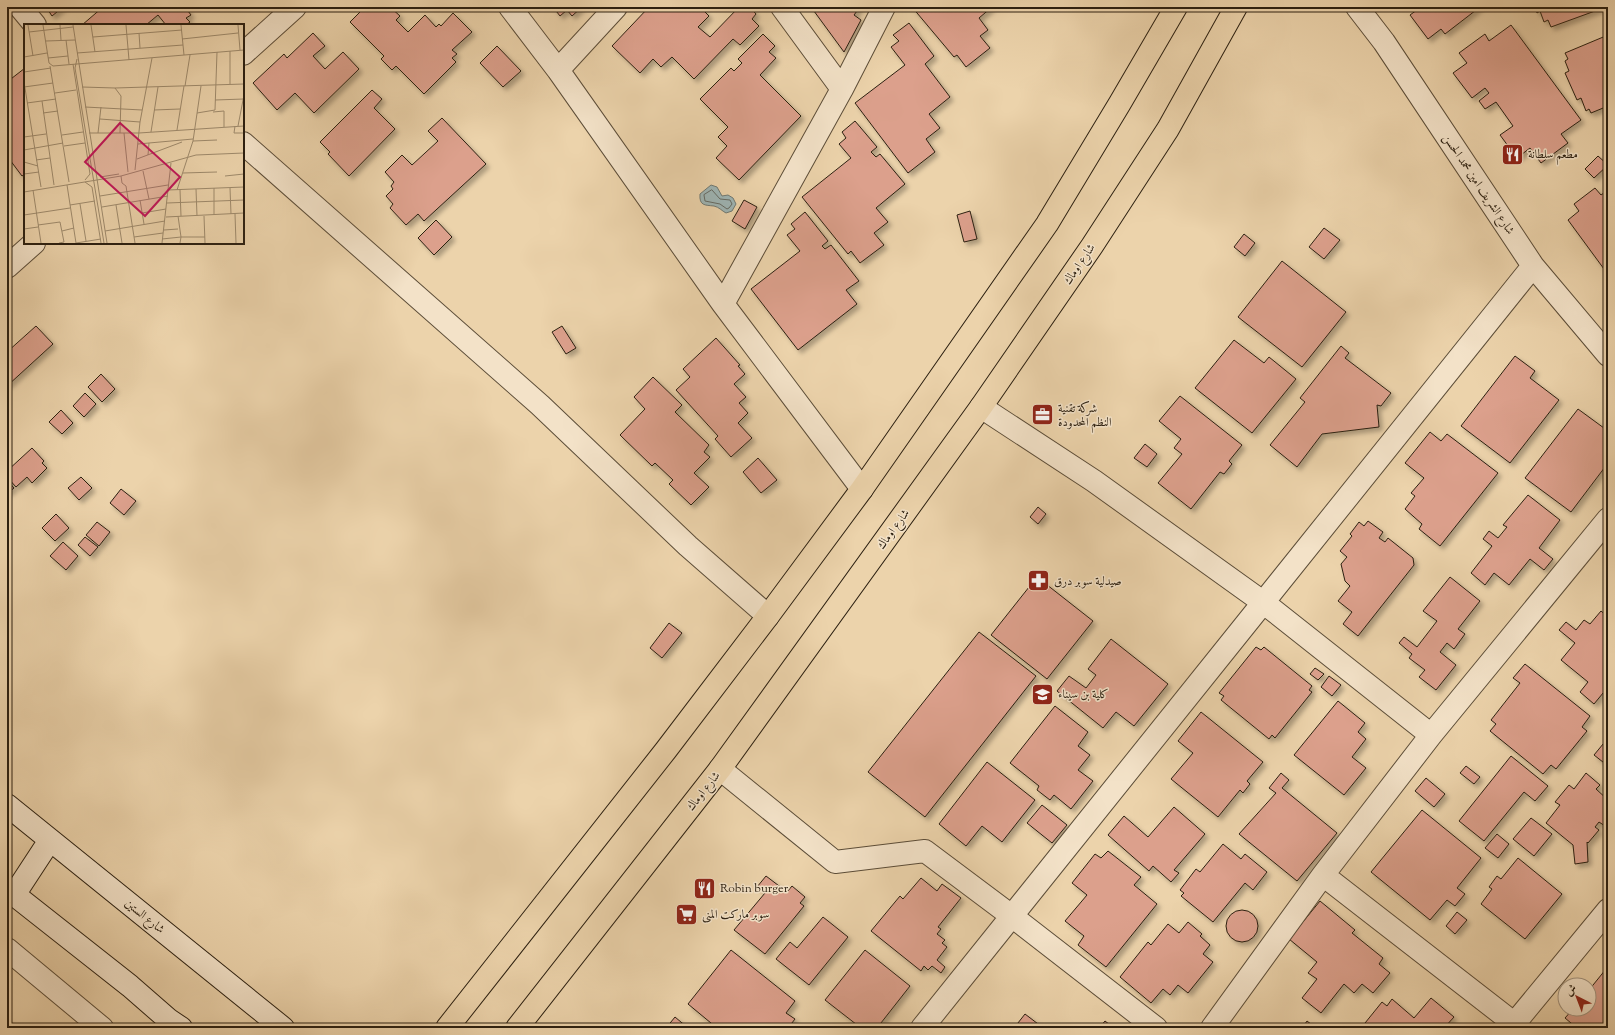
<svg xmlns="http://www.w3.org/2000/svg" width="1615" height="1035" font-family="'Sorts Mill Goudy',Amiri,serif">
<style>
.water{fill:#9eb5b5;stroke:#707973}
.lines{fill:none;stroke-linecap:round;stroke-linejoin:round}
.shore{stroke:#656a63;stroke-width:1}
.building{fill:#dca08c;stroke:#2c2011;filter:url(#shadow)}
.minor-casing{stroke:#5c4d38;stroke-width:24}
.secondary-casing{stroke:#2c2011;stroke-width:24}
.primary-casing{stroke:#2c2011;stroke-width:24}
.minor{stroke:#f3e2c8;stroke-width:22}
.secondary{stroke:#f3e2c8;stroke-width:22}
.primary{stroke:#ecd3ab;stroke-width:22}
.labels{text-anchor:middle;stroke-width:3;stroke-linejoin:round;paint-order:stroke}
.poi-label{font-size:12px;fill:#2c2011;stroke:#f3e2c8;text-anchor:start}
.street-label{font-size:12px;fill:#2c2011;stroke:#f3e2c8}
.inset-road{fill:none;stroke:#9f8b6d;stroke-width:1}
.view{fill:#c2185b;fill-opacity:0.15;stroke:#c2185b;stroke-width:2}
.inset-edge{fill:none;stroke:#2c2011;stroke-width:2}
</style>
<defs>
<filter id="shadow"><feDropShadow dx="3.5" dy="3.5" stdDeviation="2" flood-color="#0004"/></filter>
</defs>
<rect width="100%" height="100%" fill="#ecd3ab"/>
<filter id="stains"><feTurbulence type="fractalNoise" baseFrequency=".005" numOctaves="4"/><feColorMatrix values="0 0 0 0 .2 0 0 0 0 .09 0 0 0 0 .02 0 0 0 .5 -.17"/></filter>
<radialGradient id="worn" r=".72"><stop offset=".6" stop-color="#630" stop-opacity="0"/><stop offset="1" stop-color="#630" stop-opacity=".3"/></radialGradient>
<path class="water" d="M711 185 717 187 722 196 728 195 733 198 736 204 732 211 726 213C722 211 719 207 714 206 705 205 699 206 700 194Z"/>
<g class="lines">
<path class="shore" d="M712 190 720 199 730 200 732 204 729 208 727 209 720 204 705 201 704 195Z"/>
</g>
<path class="building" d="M46 7H63L52 16Z
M103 7H185L191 15 186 18 190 22 186 25H166L158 15 146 25H82Z
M365 7H390L400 16 396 20 408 32 425 15 436 27 439 24 441 26 453 13 472 32 452 50 457 54 452 58 456 62 424 94 396 66 392 70 381 59 384 56 350 22Z
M553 7H582L572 16 567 10 560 16Z
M649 7H700L709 16 698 27 710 37 739 7H750L756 14 752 19 759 26 740 45 733 39 694 79 672 57 661 67 653 59 640 73 612 46Z
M811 7H860L854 15 861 20 844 52Z
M912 7H992L979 18 988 30 980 36 990 48 966 67 957 55 954 57Z
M1421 7H1480L1445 34 1441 29 1428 39 1410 15Z
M1535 7H1606L1551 27 1548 20 1544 22 1540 11 1537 13Z
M909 23 934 56 925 64 950 97 929 114 940 128 926 139 935 152 908 173 855 103 905 65 891 47 899 41 893 35Z
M1511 25 1581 120 1561 134 1568 143 1541 163 1530 148 1517 158 1500 135 1513 126 1496 102 1485 109 1479 101 1489 93 1485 88 1472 98 1453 73 1467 63 1459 53 1485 34 1489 41Z
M313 33 325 46 313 56 325 69 343 52 359 69 314 113 295 93 277 110 253 83 284 54 287 58Z
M763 34 775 46 769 52 776 58 760 75 801 116 739 180 716 158 727 146 718 137 728 127 700 99 731 68 734 71 742 63 738 59Z
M1608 35V106L1591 113 1589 109 1586 111 1581 98 1577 100 1565 73 1569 71 1565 61 1568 59 1565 53Z
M497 46 521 71 503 87 480 63Z
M25 68V174L22 176 7 156V82Z
M372 90 382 99 374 108 395 129 349 176 328 154 330 152 320 142Z
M442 118 486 164 424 221 418 214 406 225 390 208 393 204 386 196 393 189 391 186 394 182 385 172 402 155 412 165 438 141 428 131Z
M855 121 877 147 871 152 876 157 880 154 905 184 876 208 888 222 874 233 884 245 860 263 851 251 848 254 802 197 851 158 839 144 846 138 842 132Z
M1598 156 1608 165 1594 178 1585 169Z
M1595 188 1601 195 1608 190V266L1604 269 1568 220 1579 211 1574 204Z
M744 200 757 207 745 229 732 221Z
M970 211 977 239 964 242 957 215Z
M805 212 828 241 822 246 825 249 831 245 859 281 846 290 857 304 798 350 751 289 800 251 787 235 795 229 791 224Z
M436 220 452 237 434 255 418 238Z
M1324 228 1340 240 1324 259 1309 247Z
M1244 234 1255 243 1245 256 1234 247Z
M1282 261 1346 312 1302 367 1238 317Z
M36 326 53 344 7 386V352Z
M562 326 576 348 566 354 552 332Z
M716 338 740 365 738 366 745 374 734 384 746 397 739 403 748 413 738 423 752 438 731 457 715 439 718 436 676 390 690 377 683 369Z
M1234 340 1264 363 1269 357 1296 379 1252 433 1195 388Z
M1341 346 1349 353 1345 358 1391 393 1381 406 1377 405 1379 427 1322 434 1297 467 1270 445 1305 402 1300 398Z
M1515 356 1535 371 1530 378 1559 400 1510 463 1461 426Z
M101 374 115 389 102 402 88 387Z
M653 377 682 405 675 412 709 445 704 452 710 457 694 473 709 487 691 505 669 484 673 480 655 463 652 466 620 435 645 409 634 397Z
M85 393 96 404 84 417 73 406Z
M1180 396 1242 445 1229 461 1232 464 1224 474 1220 472 1191 509 1158 483 1182 454 1174 448 1181 439 1159 421Z
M1578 409 1608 431V463L1571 512 1525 478Z
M61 410 73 423 62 434 49 422Z
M1430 432 1441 441 1447 434 1498 473 1440 546 1419 529 1422 524 1405 509 1415 496 1411 493 1424 478 1405 463Z
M1145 444 1157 454 1147 467 1134 458Z
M32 448 44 461 42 463 47 468 32 483 27 477 16 487 7 477V471Z
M758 458 777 480 761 493 743 472Z
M81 477 92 488 79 500 68 488Z
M7 480 14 488 8 493 7 491Z
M121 489 136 501 124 515 110 503Z
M1528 495 1560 520 1539 548 1553 559 1544 570 1530 559 1509 585 1494 573 1485 585 1471 573 1492 546 1483 539 1489 531 1498 538 1507 527 1503 525Z
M1038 507 1046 514 1038 524 1030 517Z
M56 514 69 528 55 541 42 528Z
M1368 521 1383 532 1379 538 1385 542 1388 538 1413 558 1414 565 1358 636 1343 624 1352 612 1338 601 1350 586 1345 581 1341 564 1347 557 1340 551 1352 536 1350 534 1359 522 1364 526Z
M97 522 110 532 99 546 86 535Z
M85 537 98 547 90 556 78 545Z
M63 542 78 556 66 570 50 556Z
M1037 577 1093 621 1047 679 991 635Z
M1450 577 1480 601 1458 629 1465 634 1454 649 1447 643 1440 652 1456 665 1436 690 1419 677 1425 670 1409 658 1412 654 1399 643 1404 637 1417 647 1437 621 1423 611Z
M1601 611 1608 617V687L1594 704 1580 692 1588 682 1561 660 1575 643 1559 630 1566 622 1576 630 1584 620 1590 624Z
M669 623 682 633 662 658 650 648Z
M979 632 1036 676 925 817 868 772Z
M1111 639 1168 684 1134 726 1116 712 1103 728 1057 691 1069 676 1086 688 1096 675 1088 669Z
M1256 647 1261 650 1264 647 1312 686 1309 690 1312 692 1275 738 1272 735 1269 739 1221 700 1224 696 1219 693Z
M1525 664 1590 716 1582 727 1587 731 1556 769 1551 765 1543 774 1490 731 1496 724 1491 720 1520 683 1513 678Z
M1315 668 1324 674 1318 680 1310 674Z
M1329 676 1341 685 1332 696 1321 687Z
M1338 701 1365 723 1358 732 1366 739 1352 757 1366 768 1344 795 1294 755Z
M1055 706 1088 732 1078 746 1090 755 1078 770 1093 781 1071 809 1054 795 1050 800 1037 790 1039 786 1010 763Z
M1201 712 1263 762 1247 781 1250 784 1243 793 1240 790 1218 817 1171 779 1193 753 1178 741Z
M1608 738V766L1594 755Z
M1511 756 1548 786 1535 801 1524 792 1484 841 1459 821Z
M987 762 1035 800 1002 842 982 826 966 846 939 824Z
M1466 766 1480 777 1474 784 1460 773Z
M1281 773 1289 780 1282 788 1337 833 1297 881 1239 834 1276 793 1269 788Z
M1586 773 1600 785 1596 789 1608 800V822L1605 826 1599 822 1595 827 1599 830 1588 843 1587 842 1588 862 1575 864 1573 845 1546 823 1560 805 1555 802 1569 785 1574 789Z
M1426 778 1445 794 1434 807 1415 791Z
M1042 805 1067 825 1052 843 1027 823Z
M1174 807 1205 834 1174 870 1179 873 1171 882 1153 866 1149 871 1108 835 1124 816 1148 837Z
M1422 810 1481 858 1457 888 1465 894 1455 906 1447 900 1430 920 1371 872Z
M1531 818 1552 834 1534 856 1513 839Z
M1497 834 1509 844 1498 858 1485 848Z
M1223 844 1241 859 1245 854 1267 872 1253 890 1245 883 1213 922 1181 896 1184 893 1180 890 1196 869 1200 872Z
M1108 851 1141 877 1134 885 1157 904 1106 967 1078 945 1084 936 1065 921 1087 895 1072 883 1095 854 1101 858Z
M1518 858 1562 894 1525 939 1481 904 1492 889 1489 887 1497 876 1501 879Z
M766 876 787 892 792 886 805 897 800 903 804 906 765 954 734 930 765 893 757 887Z
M921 878 937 891 942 884 961 898 938 927 941 929 937 934 945 940 942 943 947 947 937 960 945 967 941 973 932 966 928 970 924 966 921 971 871 931 900 896 903 899Z
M1320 901 1355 930 1352 933 1383 958 1379 964 1390 973 1373 993 1362 984 1354 993 1344 984 1321 1013 1302 998 1317 979 1308 973 1317 962 1289 939Z
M1226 926a16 16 0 1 1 32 0a16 16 0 1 1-32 0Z
M1457 912 1467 920 1455 934 1446 926Z
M823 917 848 937 809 985 776 959 790 942 797 948Z
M1188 922 1202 934 1200 936 1210 945 1203 954 1213 962 1188 993 1178 985 1170 995 1163 989 1151 1003 1120 977 1148 942 1151 945 1168 924 1179 933Z
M731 950 795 1001 786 1013 795 1019 788 1028H717L688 1004Z
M865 950 910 986 877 1028H861L825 1000Z
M1606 969 1608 970V1028H1577L1565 1018 1573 1009H1589V990Z
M1431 998 1454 1017 1444 1028H1361L1382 1002 1387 1006 1392 999 1414 1018Z
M1025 1014 1042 1027 1043 1028H1014Z
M675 1017 688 1028H666Z
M7 1019 17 1028H7Z
M1105 1021 1114 1028H1099Z
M1307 1021 1316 1028H1302Z"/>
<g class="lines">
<defs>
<path id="minor" d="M20 7 35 25
M510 7 558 70 723 304 862 489
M782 7 842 89
M1357 7 1384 42 1533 266 1608 355
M243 54 295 7
M558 70 616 7
M243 143 540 405 688 546 768 616
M7 267 34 243
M723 304 842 89 884 7
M981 407 1094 481 1264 603 1431 735
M720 769 835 862 925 851 1013 917 1156 1028
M1323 875 1520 1028
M7 949 102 1028
M1514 1024 1608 910
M922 1028 1533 266
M1212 1028 1323 875 1431 735 1608 519"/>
<path id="secondary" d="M7 805 283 1028
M7 889 130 986 169 1020 181 1028
M14 895 50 840"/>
<path id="primary" d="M447 1028 666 750 768 616 862 489 1047 224 1120 103 1176 7
M517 1028 720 769 981 407 1092 246 1168 129 1236 7"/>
</defs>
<use href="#minor" class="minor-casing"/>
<use href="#secondary" class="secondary-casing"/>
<use href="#primary" class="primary-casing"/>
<use href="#minor" class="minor"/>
<use href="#secondary" class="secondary"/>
<use href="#primary" class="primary"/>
</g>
<defs>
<symbol id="restaurant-square" viewBox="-11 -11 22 22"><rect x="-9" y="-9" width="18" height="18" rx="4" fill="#8f2418" stroke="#f3e2c8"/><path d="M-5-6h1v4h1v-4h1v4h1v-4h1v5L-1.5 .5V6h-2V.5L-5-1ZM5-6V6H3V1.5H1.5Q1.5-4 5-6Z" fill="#fff"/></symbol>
<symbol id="office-square" viewBox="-11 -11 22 22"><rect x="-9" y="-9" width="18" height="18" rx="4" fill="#8f2418" stroke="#f3e2c8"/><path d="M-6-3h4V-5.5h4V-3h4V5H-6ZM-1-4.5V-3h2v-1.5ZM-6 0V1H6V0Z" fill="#fff"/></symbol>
<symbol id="pharmacy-square" viewBox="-11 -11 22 22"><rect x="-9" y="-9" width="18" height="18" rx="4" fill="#8f2418" stroke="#f3e2c8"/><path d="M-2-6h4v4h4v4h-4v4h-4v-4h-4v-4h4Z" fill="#fff"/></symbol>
<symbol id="university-square" viewBox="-11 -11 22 22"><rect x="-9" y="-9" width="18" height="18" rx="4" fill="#8f2418" stroke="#f3e2c8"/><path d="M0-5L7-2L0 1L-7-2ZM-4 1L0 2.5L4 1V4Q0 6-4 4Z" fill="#fff"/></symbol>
<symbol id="supermarket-square" viewBox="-11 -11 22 22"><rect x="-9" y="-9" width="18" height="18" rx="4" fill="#8f2418" stroke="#f3e2c8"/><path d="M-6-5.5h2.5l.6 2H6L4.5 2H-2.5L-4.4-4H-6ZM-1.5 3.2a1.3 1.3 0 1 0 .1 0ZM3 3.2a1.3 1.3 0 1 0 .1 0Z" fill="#fff"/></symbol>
</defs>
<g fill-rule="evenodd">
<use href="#restaurant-square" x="1500" y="142" width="25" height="25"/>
<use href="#office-square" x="1030" y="402" width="25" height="25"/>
<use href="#pharmacy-square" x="1026" y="568" width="25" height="25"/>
<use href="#university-square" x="1030" y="682" width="25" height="25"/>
<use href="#restaurant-square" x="692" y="876" width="25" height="25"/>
<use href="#supermarket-square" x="674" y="902" width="25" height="25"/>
</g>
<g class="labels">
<g class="poi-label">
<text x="1528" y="158">مطعم سلطانة</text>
<text x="1058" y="412">شركة تقنية<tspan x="1058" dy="14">النظم المحدودة</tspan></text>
<text x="1054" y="585">صيدلية سوبر درق</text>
<text x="1058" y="698">كلية بن سيناء</text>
<text x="720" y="892">Robin burger</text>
<text x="702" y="918">سوبر ماركت المنى</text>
</g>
<g class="street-label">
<text transform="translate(1479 184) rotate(56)" y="4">شارع الشريف امين محمد الحسن</text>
<text transform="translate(1079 264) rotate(-56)" y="4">شارع اوماك</text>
<text transform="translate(893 529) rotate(-54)" y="4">شارع اوماك</text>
<text transform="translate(703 791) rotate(-52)" y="4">شارع اوماك</text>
<text transform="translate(145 916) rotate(39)" y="4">شارع الستين</text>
</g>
</g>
<g transform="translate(24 24)">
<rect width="220" height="220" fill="#ecd3ab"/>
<path class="inset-road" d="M4 1 9 32M19 1 25 39 29 42 220 26M36 1 37 16M49 1 83 219M67 1 71 28M102 1 105 36M157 1 160 31M214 1 216 26M5 8 49 3M115 9 116 24M69 13 158 6M158 15 214 9M42 16 45 40M22 17 51 16M53 29 159 21M0 33 23 29M24 34 44 32M53 35 51 44 80 219M49 40 66 150 61 156M26 42 45 158M0 48 27 44M0 58 17 163M206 60V27M161 62 166 31M0 63 29 59M58 63 91 64 220 60M91 64 97 72 96 109M31 69 52 66M191 76 220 75M18 77 30 161M3 79 32 75M61 83 118 86M130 86 156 85M189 88 200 87V103M19 89 34 87M173 89 191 86 193 28M76 95 116 98M211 102 210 109H220M214 102 220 71M153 106 160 62M127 108 134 63M65 109H115L220 102M74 109 77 83M100 109 104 148M38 111 59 108M0 113 22 110M169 117 193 116M114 120 169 115M40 122 61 119M0 126 39 119M124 131 125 119M113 135 158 118M12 136 26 134M0 138 14 142M111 146 116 98 128 34M119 147 125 175M159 149 193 148M0 150 15 148M97 152 98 159 102 162 111 219M201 152 220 150M76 153 95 150M61 158 68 163 77 219M43 161 52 219M190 164V191M206 164 207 190M172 165 173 192M9 166 17 219M144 166 220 163M153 166 169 117 177 62M156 166 157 192M0 168 97 152 172 131 220 129M76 172 144 161M116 176 120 200M143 179 220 176M56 180 62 217M46 181 71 177M92 181 98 219M78 183 144 172M118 189 142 185M211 190 212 219M0 191 46 184M180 192 181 219M142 193 220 189M14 201 36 198 40 218 35 219M0 205 14 203M140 206 154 205M38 207 50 204M81 207 141 197M110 213 139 209M138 215 157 213 154 192M52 219 77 215M138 219 147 139M156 219 157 213H181"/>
<path class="view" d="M96 99 156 153 121 192 61 138Z"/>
<rect width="220" height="220" class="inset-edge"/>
</g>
<rect width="1615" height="1035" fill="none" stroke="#ecd3ab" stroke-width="24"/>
<rect x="8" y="8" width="1599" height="1019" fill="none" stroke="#2c2011" stroke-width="2"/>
<rect x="12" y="12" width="1591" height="1011" fill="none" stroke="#2c2011"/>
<g transform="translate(1577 997) rotate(318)"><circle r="19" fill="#f3e2c8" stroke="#a3947f"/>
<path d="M0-3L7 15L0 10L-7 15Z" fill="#8f2418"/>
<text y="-6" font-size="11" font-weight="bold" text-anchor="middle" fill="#2c2011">ش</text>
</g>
<rect width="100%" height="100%" filter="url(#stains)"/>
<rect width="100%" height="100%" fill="url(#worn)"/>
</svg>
